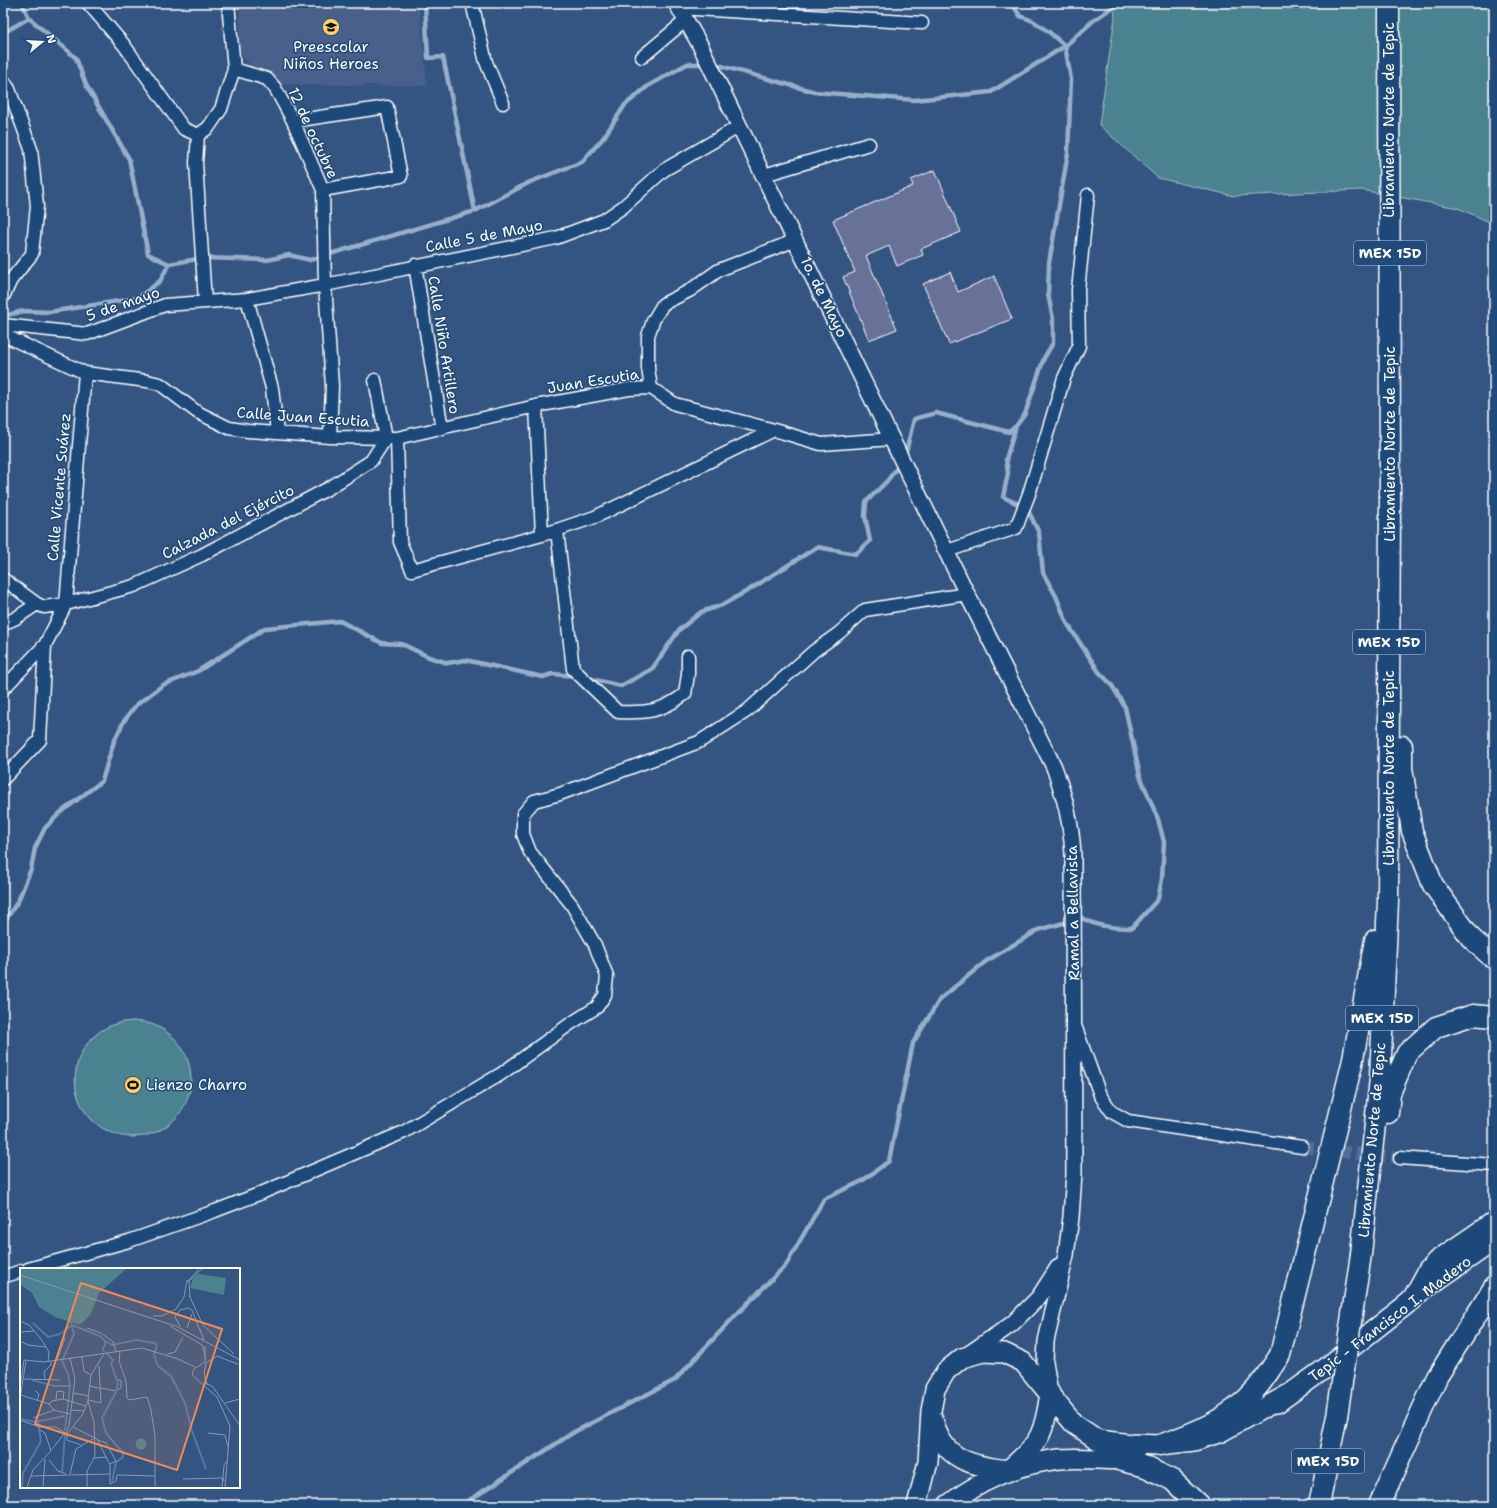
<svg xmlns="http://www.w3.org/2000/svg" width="1497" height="1508" font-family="'Shantell Sans',sans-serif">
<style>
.built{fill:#48608b}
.green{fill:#4c8290;stroke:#a6c0c8}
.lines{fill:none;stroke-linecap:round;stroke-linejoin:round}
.stream{stroke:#97afca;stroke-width:4.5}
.building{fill:#687198;stroke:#fff}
.minor-tunnel{stroke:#526e95;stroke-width:12;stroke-dasharray:12 6;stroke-linecap:butt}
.minor-casing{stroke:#fff;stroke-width:15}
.tertiary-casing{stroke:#fff;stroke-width:18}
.secondary-casing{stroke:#fff;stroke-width:20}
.primary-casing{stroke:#fff;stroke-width:22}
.trunk-casing{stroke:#fff;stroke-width:23}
.minor{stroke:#1f4a7a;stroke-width:12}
.tertiary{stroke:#1f4a7a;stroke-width:15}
.secondary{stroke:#1f4a7a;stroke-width:17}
.primary{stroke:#1f4a7a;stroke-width:19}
.trunk{stroke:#1f4a7a;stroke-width:20}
.trunk-bridge-casing{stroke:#fff;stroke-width:23;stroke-linecap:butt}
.trunk-bridge{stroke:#1f4a7a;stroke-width:20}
.labels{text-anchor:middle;stroke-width:3;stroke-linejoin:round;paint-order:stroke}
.shield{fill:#1f4a7a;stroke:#bcc9d7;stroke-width:1}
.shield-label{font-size:14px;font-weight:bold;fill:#fff}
.poi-label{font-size:15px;fill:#fff;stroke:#1f4a7a}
.street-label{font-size:15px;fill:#fff;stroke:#1f4a7a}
.inset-river{fill:none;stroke:#517aa6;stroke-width:2}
.inset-road{fill:none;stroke:#8599b4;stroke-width:1}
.view{fill:#ef8b55;fill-opacity:0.15;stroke:#ef8b55;stroke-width:2}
.inset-edge{fill:none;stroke:#fff;stroke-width:2}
</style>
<rect width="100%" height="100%" fill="#345582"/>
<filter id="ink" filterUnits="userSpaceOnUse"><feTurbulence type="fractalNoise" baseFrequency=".025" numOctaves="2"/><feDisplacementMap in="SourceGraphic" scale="8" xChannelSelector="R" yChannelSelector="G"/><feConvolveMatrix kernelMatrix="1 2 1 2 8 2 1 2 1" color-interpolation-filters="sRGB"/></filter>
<g filter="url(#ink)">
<path class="built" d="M240 3H419L427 86 263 84 240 51Z"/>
<path class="green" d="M1113 3H1494V224L1458 208 1361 190 1234 196 1158 178 1099 125 1115 17Z
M75 1079a58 58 0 1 1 116 0a58 58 0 1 1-116 0Z"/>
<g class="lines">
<path class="stream" d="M22 3 29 18 76 58 86 85 129 159 148 254 169 264
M425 3 428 58 443 57 475 211
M3 33 29 18
M714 64 815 92 914 100 991 92 1065 46 1094 20 1116 5 1166 3
M3 316 24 311 49 312 138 298 160 281 169 264 203 258 267 260 289 255 310 260 475 211 530 182 582 162 604 137 625 105 648 86 687 64H707
M905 456 914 419 936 413 1009 432 1016 426 1025 414 1044 358 1053 343V319L1048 294 1049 263 1068 153 1071 79 1065 46 1049 32 1033 21 1020 16 1012 3
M587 678 621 686 652 669 679 630 701 612 722 605 749 590 817 547 856 554 870 541 865 516 866 502 887 481 900 464
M3 924 18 901 31 869 35 848 45 828 60 813 102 781 114 741 124 721 136 705 163 685 198 671 265 628 340 621 382 643 402 644 429 657 448 663 465 660 543 677 552 674 576 676
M462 1505 574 1432 675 1380 734 1317 786 1265 824 1199 862 1181 889 1161 913 1043 940 999 985 962 1038 930 1082 918C1097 927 1115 928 1132 928L1158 899 1162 879 1164 842 1158 819 1140 776 1125 707 1111 684 1099 672 1067 623 1056 596 1043 573 1039 533 1027 508 1003 497 1008 473 1006 459 1016 426"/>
</g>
<path class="building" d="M935 170 961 232 921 249 923 255 897 266 889 246 866 256 897 329 869 340 843 277 855 272 833 220 913 186 911 180Z
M950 272 958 292 994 276 1012 319 949 344 923 284Z"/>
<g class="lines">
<path class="minor-tunnel" d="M1302 1147 1400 1158"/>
<defs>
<path id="minor" d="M88 3 124 45 184 129 198 135
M472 3 486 62 503 103
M679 8 922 23
M642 57 685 21
M234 69 267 79 275 88 293 121 323 190 325 285 332 386 330 437
M3 80 9 89 31 149 37 206 32 254 11 280 3 297
M293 121 387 107 401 176 323 190
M198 135 196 163 205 302
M198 135 208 128 221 109 234 69 228 3
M764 175 869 144
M415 265 442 429
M247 299 272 388 277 432
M3 325 87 334 165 305 247 299 325 285 556 238 604 220 623 207 664 170 740 126
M3 329 8 337 85 373 147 381 160 384 197 412 229 428 248 431 330 437 397 438 536 406 629 389 651 388 675 404 774 430 821 444 893 439
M375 380 386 438
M651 388 648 368V336L653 321 663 304 689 291 719 270 796 240
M536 406 542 535
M397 438 400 542 412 570 542 535 595 517 774 430
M557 530 573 669 618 712C647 713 661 712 685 694L688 674V656
M947 551 1016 528 1029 494 1064 378 1079 346 1078 290 1088 195
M3 579 37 604
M3 624 16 618 37 604 44 607 66 604 134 586 202 555 329 488 371 461 386 438
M3 689 45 645 66 604 85 373
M3 779 40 740 45 645
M1076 1028 1100 1095 1112 1112 1128 1121 1302 1147
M1400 1158 1494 1165
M28 1269 129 1241 215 1211 259 1194 404 1132 501 1074 570 1024 597 1007 605 995 607 976 595 945 572 905 530 852 523 834V814L534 801 560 794 699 742 747 711 814 651 839 633 865 610 967 594
M3 1277 21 1271"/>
<path id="tertiary" d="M676 3 699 43 733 113 967 594 1054 767C1065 798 1071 821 1073 854L1074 1174 1071 1217 1066 1255 1046 1341 1045 1362 1050 1393
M970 1353 1012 1324 1039 1297 1059 1266"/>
<path id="secondary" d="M1412 1299 1494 1242"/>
<path id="primary" d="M1277 1403 1323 1370 1412 1300
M933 1419C942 1460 972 1466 1008 1470 1040 1443 1044 1435 1050 1393
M917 1505 928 1462 931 1411 935 1389 946 1371 962 1358 983 1352 1004 1353 1023 1362 1074 1424 1098 1440 1131 1444 1160 1445 1194 1441 1221 1432 1287 1395
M948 1505C982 1479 1017 1464 1059 1459 1084 1457 1110 1461 1135 1459"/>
<path id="trunk" d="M1402 746V768L1412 831 1433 885 1471 938 1494 959
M1388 1113 1390 1093 1407 1053 1436 1027 1473 1015 1494 1017
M1361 1254 1380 1078 1388 901 1390 503 1389 3
M1412 1300 1428 1271 1437 1261 1494 1222
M1160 1445C1194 1433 1230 1419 1255 1390 1264 1380 1272 1367 1280 1355L1352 1064 1375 940
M1119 1460 1146 1467 1172 1480 1199 1505
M1319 1505 1337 1416
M1379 1505 1437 1377 1494 1287"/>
</defs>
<use href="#minor" class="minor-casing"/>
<use href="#tertiary" class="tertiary-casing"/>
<use href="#secondary" class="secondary-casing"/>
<use href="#primary" class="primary-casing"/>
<use href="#trunk" class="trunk-casing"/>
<use href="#minor" class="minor"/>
<use href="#tertiary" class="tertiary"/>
<use href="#secondary" class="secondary"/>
<use href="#primary" class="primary"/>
<use href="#trunk" class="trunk"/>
<defs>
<path id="trunk-bridge" d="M1337 1416 1361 1254"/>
</defs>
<use href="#trunk-bridge" class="trunk-bridge-casing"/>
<use href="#trunk-bridge" class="trunk-bridge"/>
</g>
</g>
<defs>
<symbol id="school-disc" viewBox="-11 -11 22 22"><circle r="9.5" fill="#ffd166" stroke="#1f4a7a"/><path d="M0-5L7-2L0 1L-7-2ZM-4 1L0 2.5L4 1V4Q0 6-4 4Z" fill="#111"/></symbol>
<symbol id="stadium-disc" viewBox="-11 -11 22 22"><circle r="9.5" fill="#ffd166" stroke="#1f4a7a"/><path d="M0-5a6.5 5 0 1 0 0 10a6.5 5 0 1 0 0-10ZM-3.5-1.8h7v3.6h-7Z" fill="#111"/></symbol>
</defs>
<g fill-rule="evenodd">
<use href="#school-disc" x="321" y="17" width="20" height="20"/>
<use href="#stadium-disc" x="123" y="1075" width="20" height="20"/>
</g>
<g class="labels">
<g class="shield">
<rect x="1354" y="241" width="72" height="24" rx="3"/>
<rect x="1353" y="630" width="72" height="24" rx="3"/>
<rect x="1346" y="1006" width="72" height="24" rx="3"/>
<rect x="1292" y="1449" width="72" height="24" rx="3"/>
</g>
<g class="shield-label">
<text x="1390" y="258">MEX 15D</text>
<text x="1389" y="647">MEX 15D</text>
<text x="1382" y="1023">MEX 15D</text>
<text x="1328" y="1466">MEX 15D</text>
</g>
<g class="poi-label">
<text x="331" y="52">Preescolar<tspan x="331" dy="17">Niños Heroes</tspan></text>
<text x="146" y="1090" text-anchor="start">Lienzo Charro</text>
</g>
<g class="street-label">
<text transform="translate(1389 120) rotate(-90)" y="5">Libramiento Norte de Tepic</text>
<text transform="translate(313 133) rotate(65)" y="5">12 de octubre</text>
<text transform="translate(484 236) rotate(-11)" y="5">Calle 5 de Mayo</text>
<text transform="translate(824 297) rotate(64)" y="5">1o. de Mayo</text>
<text transform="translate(123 304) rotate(-19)" y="5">5 de mayo</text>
<text transform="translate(444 345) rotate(81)" y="5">Calle Niño Artillero</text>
<text transform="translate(593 381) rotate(-9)" y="5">Juan Escutia</text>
<text transform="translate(303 417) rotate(4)" y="5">Calle Juan Escutia</text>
<text transform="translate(1390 444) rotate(-90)" y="5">Libramiento Norte de Tepic</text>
<text transform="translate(59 487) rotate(-85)" y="5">Calle Vicente Suárez</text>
<text transform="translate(228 522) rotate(-27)" y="5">Calzada del Ejército</text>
<text transform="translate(1389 768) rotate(-90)" y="5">Libramiento Norte de Tepic</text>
<text transform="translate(1073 913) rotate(-91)" y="5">Ramal a Bellavista</text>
<text transform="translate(1372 1140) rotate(-85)" y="5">Libramiento Norte de Tepic</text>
<text transform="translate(1390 1319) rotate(-37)" y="5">Tepic - Francisco I. Madero</text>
</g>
</g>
<g transform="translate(20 1268)">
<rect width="220" height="220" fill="#345582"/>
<path d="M0 1H105V2L79 25 71 46 60 57 35 49 19 39 12 25 0 16ZM178 6 206 10 204 27 170 20 173 10ZM115.5 176a5.5 5.5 0 1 1 11 0a5.5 5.5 0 1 1-11 0Z" fill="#4c8290"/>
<path class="inset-river" d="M57 22 72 4M13 55 28 69 40 66 52 57 80 68 86 74 83 81 84 84M87 74 92 77 116 72 135 75 137 78 134 87 138 98 151 108 165 135 172 163 186 201M87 86 93 92 91 96 98 115 97 121M12 112 34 118H49M0 151 15 154 45 148M45 163 50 118 48 106 42 93 54 66 50 51 54 31M42 205 45 166M92 214 96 194 103 189V185L86 165 82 150 96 124M2 219 3 205 21 173 18 154"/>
<path class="inset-road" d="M0 7 158 59 220 92M167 14 179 1M169 27 183 57 214 86M170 29 169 13 182 1M133 48H142L156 41 164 29 167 12M0 53 9 57 21 71 29 84 28 94M150 58 182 77 186 91M160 58 155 49 160 42 168 40 172 42 180 63M67 60 81 65 93 74 96 83M167 60 172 46M180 61 184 73M0 64 14 63M0 73 8 77 25 79M185 78V94L174 101 172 107 197 129 210 158 205 219M100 83 99 93 106 113 107 130 109 132 127 129 131 142 135 168V219M147 86 155 84 163 69M62 89 64 103 71 107M37 92 45 70M186 95 184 106 187 117M186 95 197 88 220 97M4 111 40 112M25 111 24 104 31 97V94M186 115 193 119 220 158M70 118 82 121M82 120 95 123 101 120V113L98 111M0 121 4 92 24 94 122 80 158 91 175 99M15 123 19 126 17 133M53 125 69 128M1 127 29 136 34 142M0 131 6 93M36 132 37 123 44 124 43 131M68 132 81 135 79 98M205 135 220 131M29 136 32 133 43 131 66 138M51 142 64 143M13 150 34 142 50 146M0 152 19 159H36L47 166 63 146 68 132 71 107 84 86M53 159 77 171 90 197V216L96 213 97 207 135 208M46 165 49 158 55 111 50 90M188 165 205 167 208 179M47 166V172L61 177M78 172 86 175 96 193 90 196M32 181 44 166M74 190 87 189M29 192 38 203 46 206M50 206 56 181 73 171M11 208 90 206M163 211 203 210 204 213M7 219 13 202 31 183 25 165 20 162M23 219 25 191M67 219V203L75 188 74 154 68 133M202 219 204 197 207 193"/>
<path class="view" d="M61 15 202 61 157 202 15 156Z"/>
<rect width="220" height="220" class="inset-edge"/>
</g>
<rect width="1497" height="1508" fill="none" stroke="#1f4a7a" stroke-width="16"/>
<rect x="8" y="8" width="1481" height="1492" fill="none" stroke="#fff" stroke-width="1.5" filter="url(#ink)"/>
<g transform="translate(42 42) rotate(72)" stroke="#1f4a7a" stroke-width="3" paint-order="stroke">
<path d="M0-3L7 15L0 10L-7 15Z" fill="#ffffff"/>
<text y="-6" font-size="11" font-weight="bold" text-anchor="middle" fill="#ffffff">N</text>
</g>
</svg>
